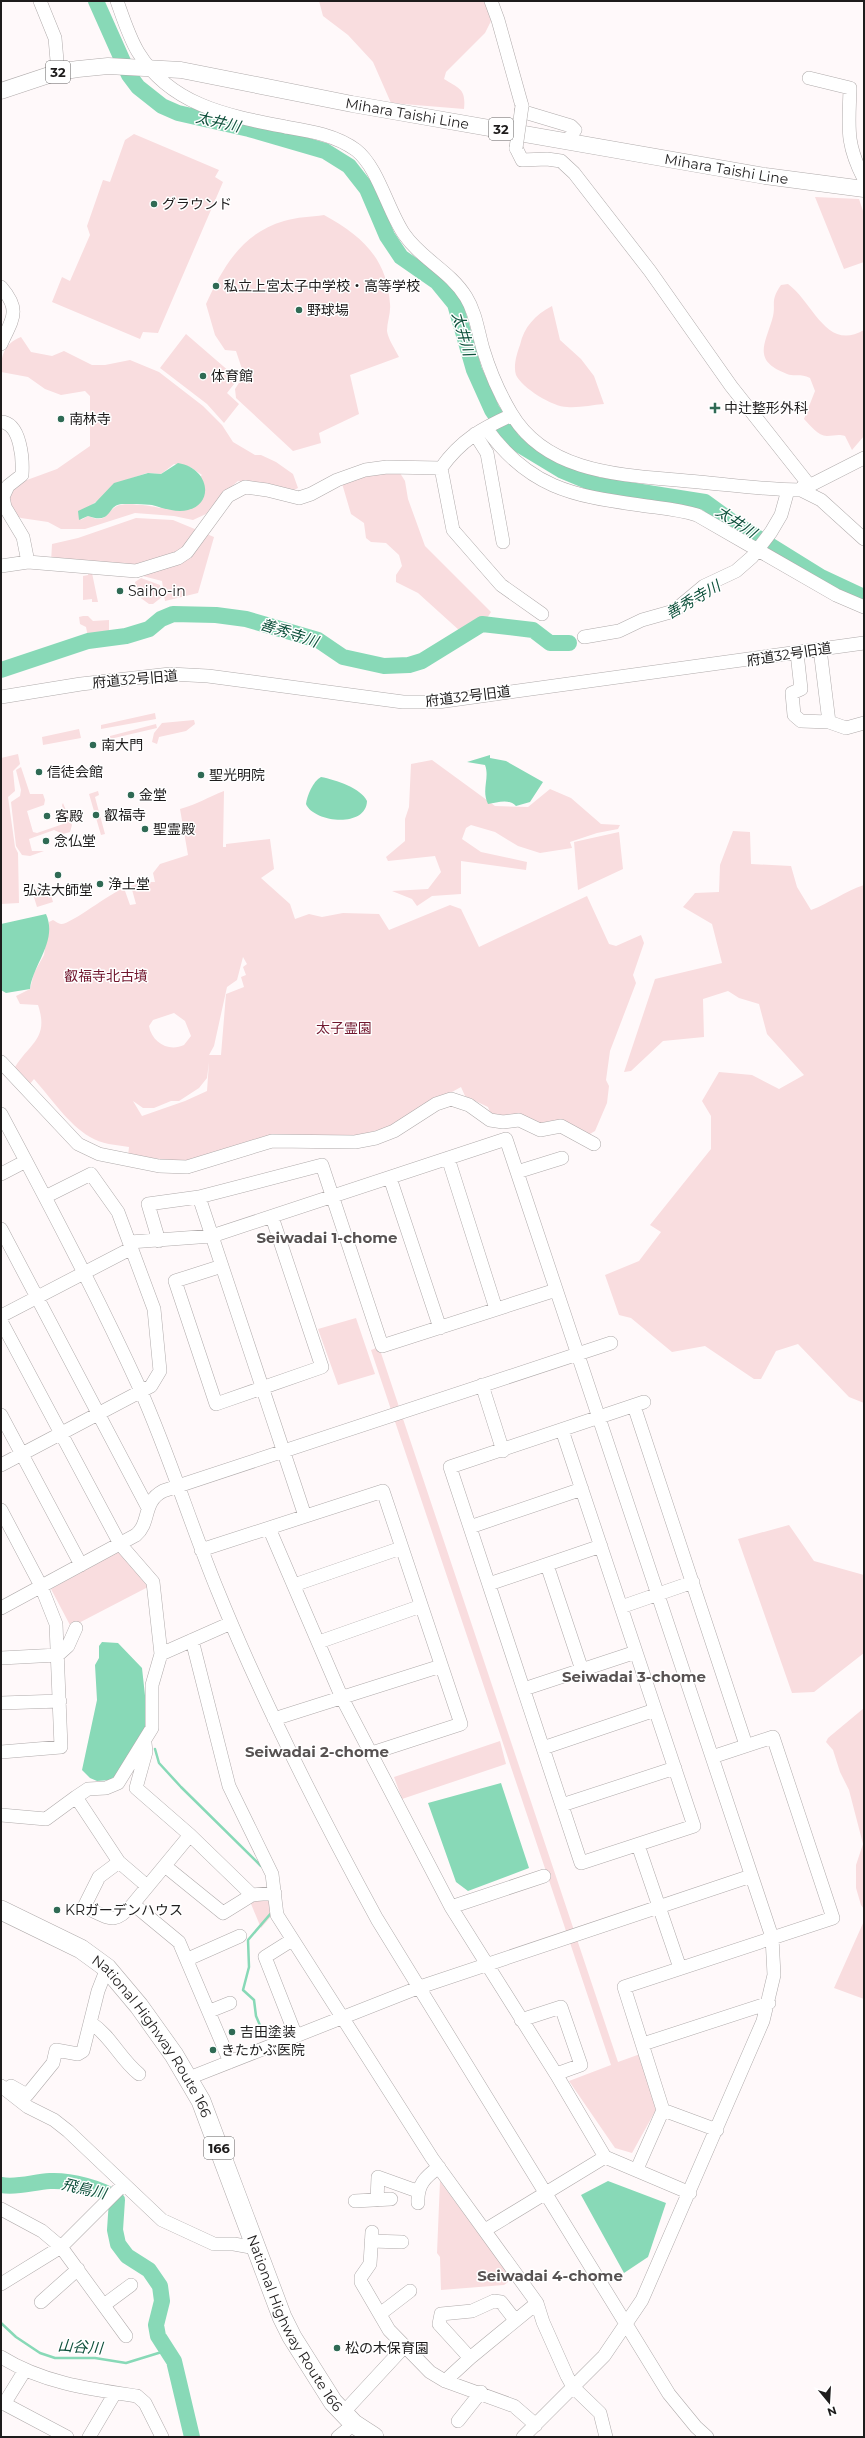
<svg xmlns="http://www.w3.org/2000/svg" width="865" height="2438" font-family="Montserrat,'Noto Sans JP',sans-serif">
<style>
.green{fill:#f9dddf;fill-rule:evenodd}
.water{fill:#88d9b7}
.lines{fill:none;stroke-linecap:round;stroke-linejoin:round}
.stream{stroke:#88d9b7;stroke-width:2.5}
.river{stroke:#88d9b7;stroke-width:16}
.minor-casing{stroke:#b0abab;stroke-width:14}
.major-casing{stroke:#b0abab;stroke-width:17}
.highway-casing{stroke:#b0abab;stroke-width:20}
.minor{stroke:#fff;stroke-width:13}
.major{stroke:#fff;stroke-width:16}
.highway{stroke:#fff;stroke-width:19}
.minor-bridge-casing{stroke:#b0abab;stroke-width:14;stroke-linecap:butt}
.minor-bridge{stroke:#fff;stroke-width:13}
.poi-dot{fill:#2f6a54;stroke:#fff;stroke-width:1.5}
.labels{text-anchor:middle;stroke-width:3;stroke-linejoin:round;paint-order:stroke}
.shield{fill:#fff;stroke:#626060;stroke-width:1}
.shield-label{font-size:13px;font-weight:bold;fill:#1e1c1c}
.street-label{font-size:14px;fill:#1e1c1c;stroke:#fff}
.poi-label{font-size:14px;fill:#1e1c1c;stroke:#fff;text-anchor:start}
.park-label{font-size:14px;fill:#71172e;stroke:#fff}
.water-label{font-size:15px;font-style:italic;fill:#0f513c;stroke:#fff}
.neighbourhood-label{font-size:15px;font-weight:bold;fill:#575252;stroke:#fff}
</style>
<rect width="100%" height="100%" fill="#fff9fa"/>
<path class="green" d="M319 1H486L491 21 485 33 446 72 444 79C460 89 466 89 464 109L391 103 373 62 348 35 323 16Z
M134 134 219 170 215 177 223 182 158 333 143 332 140 339 52 302 62 277 70 281 90 235 87 226 103 180 110 182 125 140Z
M815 197 859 199 864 214V262L844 269Z
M324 215C362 236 387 258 390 304 391 313 387 322 387 331 388 339 395 349 399 357L350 375 359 414 319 433 321 443 293 451 236 398 235 389 244 375 236 351 225 350 215 335 206 304C223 267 242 233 284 221 297 217 311 217 324 215Z
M788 284C814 303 826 352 864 330V436L852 450 845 436C838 434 834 436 827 436 818 436 810 425 804 419L815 391 810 378C800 373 795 377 787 374 753 361 764 346 772 320 777 304 769 302 781 285Z
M552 306 560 340 581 359 594 376 604 404C592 405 579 408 567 407 553 407 522 388 516 375 513 366 517 353 520 345 524 327 535 315 552 306Z
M186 334 238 379 227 393 239 404 224 423 207 404 160 368Z
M21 337 31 352 52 356 64 351 92 365H105L130 360 159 372 203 406 222 425 233 442 255 455H261L276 462 293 474 298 488C281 498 256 485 238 481L223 494 206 514 193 520 174 516 135 513 85 529H61L48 522 21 518 11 512 7 500 16 484 57 469 90 446V396L85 391 61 395 45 389 28 377 1 372C1 355 4 344 21 337ZM174 464 190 467 202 475 160 508C153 506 124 502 117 506 104 513 108 524 88 516L81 520 90 506 129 479 147 473 161 474Z
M400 473 405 481 408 499 425 546 491 612C485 624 472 627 460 631L418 593 396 582V575L402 566 399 555 386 543 371 542 366 538 364 523 351 514 341 480 342 476Z
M136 518 173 520 214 537 198 593 165 601 162 581 135 574 51 563 52 544 78 538Z
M88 573H92L98 602H92V599L83 600V576L88 575Z
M141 578 160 585 162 597 153 604H149L138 596 135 582Z
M83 616H88L93 621 109 620V635L88 637 86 627 80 624 79 617Z
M155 713 156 719 101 729V725Z
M194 720 195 724 186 731 159 737 157 744 152 742 154 733 162 723Z
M156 724 157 728 110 739V736Z
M79 729 81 738 43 745 42 737Z
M18 754 20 764 13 771 15 791 8 797 15 847 18 853 19 903 1 904V758Z
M432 760 495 806 528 807 550 789 571 798 601 824 620 825 618 829 597 833 570 842 572 848 540 853 518 846 495 832 471 825 466 828 462 839 481 852 527 862 526 870 461 861V894L432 896 417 906 412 899 392 891 428 889 441 872 435 856 388 861 386 857 405 841V819L409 807 411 764Z
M21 767 30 794H43L45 800 44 805 27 811 33 832 37 833 66 823 62 805 63 803 72 825 70 832 63 834 54 830 29 839 32 851H44L30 856 22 855 16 846 11 802 20 796 21 790 16 770Z
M98 791 99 795 95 797 105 834 101 835 89 794Z
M224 791 223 847H226V844L270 839 274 869 261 878 290 904 295 919 309 914 322 917 343 913 379 914 389 930 450 905 461 909 479 947 587 896 609 944 616 946 641 935 644 943 633 975 636 983 610 1051 606 1080 609 1086 607 1103 595 1131 590 1134 491 1115 488 1107 465 1096 461 1087 388 1127 361 1135 322 1136 182 1161 128 1156 129 1147C116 1145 101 1144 90 1137 68 1124 51 1098 34 1079L30 1084 15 1067C31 1042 49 1038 38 1005L20 1004 16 996 30 989 34 973 44 955 49 922 53 920C55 921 59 924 61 924 70 925 110 893 124 888L130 905 136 904 131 886 143 882H155L153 873 160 864 188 855 180 809C198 804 208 797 224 791ZM243 957 247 964 243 967 246 975 241 977 244 987 226 994 221 1055H209L214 1046 227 987 237 980ZM174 1013 185 1021 191 1036 184 1045C169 1052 152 1043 149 1026L153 1020ZM209 1062 207 1091 185 1101 142 1116 133 1101 143 1108H154L171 1101H179L199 1088 207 1078Z
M733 831 750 832 751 864 791 866 797 887 811 910C830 903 845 891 864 885V1403L849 1397 798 1344 776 1351 761 1379H754L705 1346 672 1352 631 1318 619 1315 605 1275 639 1261 661 1232 650 1225 711 1149V1116L702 1101 719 1072 752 1075 779 1089 804 1075 767 1034 759 1004 739 998 728 991 703 999 704 1037 663 1041 631 1071 624 1072 655 979 722 963 712 924 683 907 695 893 719 892 720 865Z
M619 832 623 869 578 890 574 842Z
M48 885 53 902 37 907 32 891Z
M356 1318 375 1374 338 1385 318 1329Z
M379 1347 618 2062 643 2053 658 2106 632 2153 615 2148 569 2081 611 2065 371 1350Z
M789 1525 814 1561 864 1575V1653L814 1692 792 1693 738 1539Z
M119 1551 148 1587 71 1627 51 1589Z
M864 1708V1909L861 1905 856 1888V1865L863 1844 849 1790 840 1772 833 1750 826 1742 828 1738Z
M500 1741 506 1764 402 1799 394 1777Z
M272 1896 274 1913 261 1928 249 1899Z
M864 1921V1999L834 1988Z
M440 2181 512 2279 504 2285 441 2290 440 2257 437 2253Z"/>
<path class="water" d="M178 463C209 468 215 503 188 510 176 513 163 508 152 505 146 504 127 504 122 504 106 505 113 525 88 516L79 520 78 511 95 503 114 483 148 473 161 474Z
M490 755V758L506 761 543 782 530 802 516 806C508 798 497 803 488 804 481 790 490 778 485 765L467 762Z
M321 777C336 780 361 788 367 801 366 829 313 822 306 804 307 796 313 781 321 777Z
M46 914C58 941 33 964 30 989L6 993 1 990V924Z
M102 1642 118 1643 142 1668 148 1723 119 1773 110 1780 97 1781 90 1778 82 1770 97 1700 95 1665 99 1658V1646Z
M501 1783 529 1868 468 1891 456 1882 428 1803Z
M608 2181 666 2203 648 2257 624 2273 581 2195Z"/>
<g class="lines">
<path class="stream" d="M155 1749 159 1763 181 1787 261 1866
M265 2037 256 2016 254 2000 243 1990 249 1967 248 1940 272 1912
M1 2323 16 2337 40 2353 55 2358H95L126 2363 165 2351"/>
<path class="river" d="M96 1 129 75 138 87 162 106 178 113 249 129 325 151 349 166 367 189 387 236 401 257 437 282 455 304 474 370 492 410 513 441 561 470 597 485 705 502 734 523 821 577 864 597
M1 670 88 641 126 636 149 629 161 619 173 614 216 615 246 619 318 640 343 657 384 666 409 665 422 661 482 624 533 630 550 643H569
M1 2185C18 2188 33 2182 50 2181 69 2180 104 2188 117 2200L115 2230 118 2244 127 2256 149 2270 160 2286 162 2301 156 2325 158 2336 174 2361 192 2437"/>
<defs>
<path id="minor" d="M40 1 55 38 58 72
M117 1C123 18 129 37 138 52 171 106 229 116 286 127 310 131 336 135 356 150 378 167 388 211 404 234 421 259 450 271 466 297 476 313 478 332 483 349 490 372 499 393 511 413 549 478 634 475 699 482 733 485 767 490 801 490L821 500 864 539
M491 1 498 20 522 106
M809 78 850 88C849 127 845 142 864 179
M521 111 571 126 575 130 568 140
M516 148 522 160 547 159 561 161 574 173 650 271 731 386 806 481 801 490
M1 287C21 310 13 318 1 344
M1 422C21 423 23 460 22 475L8 486 3 497 5 507 23 537 28 562
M486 428C528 487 572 496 640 505 660 508 678 509 697 515L836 595 864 607
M475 434 487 453 503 542
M441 468 453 530 501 585 542 614
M801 490 864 458
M1 566 28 562 136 571 178 558 187 552 228 496 245 487 267 490 299 498 311 494 337 480 365 470 387 467 441 468C461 440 481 429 512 415
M584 637 619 631 642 620 674 611 704 586 736 571 752 557 771 532 781 515 788 490
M820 649 829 722
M797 653 801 689 792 693 794 715 801 721 829 722 846 728 864 723
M1 697 81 684 170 674 208 676 403 702H438L864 643
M1 1062 78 1144 99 1154 159 1166 187 1167 272 1141 355 1142 376 1138 394 1131 436 1104 451 1099 469 1105 490 1120 503 1122 519 1120 540 1130 561 1126 594 1144
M1 1114C49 1204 97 1295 140 1389 169 1454 190 1523 217 1589 263 1703 318 1811 377 1919L669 2394 696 2427 707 2437
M448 1158 496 1309
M517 1172 562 1158
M1 1174 26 1161
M390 1178 440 1328
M199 1197 305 1516
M1 1229 148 1508
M159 1241 148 1204 199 1197 322 1165 382 1346 556 1290
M130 1242 212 1236 506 1139 772 1937 774 1975 763 2021 642 2300 604 2356 523 2437
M222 1266 175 1281 216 1404 322 1367 272 1217
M1 1316 132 1248
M1 1321 120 1544 153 1582 161 1654 152 1685V1728L118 1783 106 1788 88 1789 76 1797
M482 1385 503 1451
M634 1406 746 1745
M1 1415 81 1565
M562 1430 694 1826 581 1863 450 1467 644 1402
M1 1465 151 1386 160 1371 154 1309 118 1212 91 1174 45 1197
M1 1510 41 1586 56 1624 61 1747 1 1752
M470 1527 582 1489
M269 1528 342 1698 451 1907 556 2074 605 2157 690 2193
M201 1550 383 1491 461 1724 372 1753
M547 1565 582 1670
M489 1584 601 1546
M294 1585 401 1548
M621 1607 693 1582
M1 1608 136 1535C151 1522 142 1502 163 1491L611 1343
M192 1640 229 1786 272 1874 277 1915 432 2158 537 2303 543 2322 567 2376 573 2387 600 2413 606 2437
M319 1642 421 1606
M161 1654 231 1623
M1 1658 58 1655 68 1646 76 1628
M524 1689 636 1652
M1 1703 60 1701
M274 1719 441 1666
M145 1743 146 1752 136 1788 190 1835
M543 1748 655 1710
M562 1805 675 1768
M1 1815 46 1819 76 1797 119 1862 147 1886
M638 1845 680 1968
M119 1862 99 1877 84 1907C109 1917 113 1927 133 1904
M165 1866 223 1913 252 1895
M451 1907 544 1876
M292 1940 265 1957 296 2036
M188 1959 240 1936
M210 2011 230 2003
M521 2020 561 2007 581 2065 556 2074
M91 2023C111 2036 120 2059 139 2074
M643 2044 769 2003
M230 2062 179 1942 133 1904 190 1835 252 1895 275 1893
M189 2078 420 1987 751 1876
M1 2086 28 2107 54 2120 68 2131 162 2220 214 2244H234L256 2248
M11 2086 27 2095 53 2063 56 2050 78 2054 83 2051 98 1991 107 1968
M663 2110 717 2130
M637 2169 663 2110 624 1987 833 1918 773 1737 712 1757
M377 2200 378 2177 417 2191
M355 2201 391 2199
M418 2203C417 2185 425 2177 439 2167
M1 2209 42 2231 61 2247 126 2336
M485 2230 605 2157
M372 2232 370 2264 361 2277V2282L389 2330 430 2372 445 2381 514 2406 536 2425
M371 2241 402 2242
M1 2284 61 2247 124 2184
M41 2302 78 2269
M104 2305 131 2285
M380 2314 410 2291
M1 2357C43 2383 89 2389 137 2396L145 2403 162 2437
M470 2358 439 2324 441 2314 472 2311 494 2301 501 2302 515 2320
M445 2381 470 2358 537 2303
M1 2402 67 2437
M4 2404 25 2370
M342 2414 404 2347
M458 2421 481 2392
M89 2437 115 2393
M338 2437 354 2424"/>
<g id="major">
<path id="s1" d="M1 91 58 72 78 69 108 66 181 70 352 104 765 176 864 189"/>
</g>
<g id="highway">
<path id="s2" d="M1 1910 81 1949 107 1968 139 2006 174 2055 201 2101 282 2317 292 2337 333 2402 354 2424 374 2437"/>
</g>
</defs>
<use href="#minor" class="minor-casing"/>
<use href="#major" class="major-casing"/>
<use href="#highway" class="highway-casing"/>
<use href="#minor" class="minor"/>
<use href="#major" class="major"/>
<use href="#highway" class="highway"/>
<defs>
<path id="minor-bridge" d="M516 148 522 106"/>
</defs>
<use href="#minor-bridge" class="minor-bridge-casing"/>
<use href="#minor-bridge" class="minor-bridge"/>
</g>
<g class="poi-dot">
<circle cx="154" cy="204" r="4"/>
<circle cx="216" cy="286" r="4"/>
<circle cx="299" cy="310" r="4"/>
<circle cx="203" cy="376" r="4"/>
<path d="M713 402h4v4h4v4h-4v4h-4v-4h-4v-4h4z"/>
<circle cx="61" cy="419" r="4"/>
<circle cx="120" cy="591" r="4"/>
<circle cx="93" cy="745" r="4"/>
<circle cx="39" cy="772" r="4"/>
<circle cx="201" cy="775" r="4"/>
<circle cx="131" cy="795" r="4"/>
<circle cx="96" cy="815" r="4"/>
<circle cx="47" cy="816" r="4"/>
<circle cx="145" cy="829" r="4"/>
<circle cx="46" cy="841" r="4"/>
<circle cx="58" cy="875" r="4"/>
<circle cx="100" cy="884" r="4"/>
<circle cx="57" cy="1910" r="4"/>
<circle cx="232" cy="2032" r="4"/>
<circle cx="213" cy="2050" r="4"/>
<circle cx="337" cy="2348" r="4"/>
</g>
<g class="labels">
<g class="shield">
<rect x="46" y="61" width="24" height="22" rx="3"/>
<rect x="489" y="118" width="24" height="22" rx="3"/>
<rect x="204" y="2137" width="30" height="22" rx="3"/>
</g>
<g class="shield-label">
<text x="58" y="77">32</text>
<text x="501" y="134">32</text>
<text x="219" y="2153">166</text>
</g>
<g class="street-label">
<text dy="5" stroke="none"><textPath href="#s1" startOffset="414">Mihara Taishi Line</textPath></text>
<text dy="5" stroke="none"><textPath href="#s1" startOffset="738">Mihara Taishi Line</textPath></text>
<text transform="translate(789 654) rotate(-9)" y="5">府道32号旧道</text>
<text transform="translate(135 679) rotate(-5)" y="5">府道32号旧道</text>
<text transform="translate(468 696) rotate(-7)" y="5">府道32号旧道</text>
<text dy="5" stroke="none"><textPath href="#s2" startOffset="203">National Highway Route 166</textPath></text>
<text dy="5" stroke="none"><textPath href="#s2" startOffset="526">National Highway Route 166</textPath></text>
</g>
<g class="poi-label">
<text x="162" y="209">グラウンド</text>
<text x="224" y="291">私立上宮太子中学校・高等学校</text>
<text x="307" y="315">野球場</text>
<text x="211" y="381">体育館</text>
<text x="724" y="413">中辻整形外科</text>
<text x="69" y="424">南林寺</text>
<text x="128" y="596">Saiho-in</text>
<text x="101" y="750">南大門</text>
<text x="47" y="777">信徒会館</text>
<text x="209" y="780">聖光明院</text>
<text x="139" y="800">金堂</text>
<text x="104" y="820">叡福寺</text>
<text x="55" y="821">客殿</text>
<text x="153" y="834">聖霊殿</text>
<text x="54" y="846">念仏堂</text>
<text x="108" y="889">浄土堂</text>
<text x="58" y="895" text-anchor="middle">弘法大師堂</text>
<text x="65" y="1915">KRガーデンハウス</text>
<text x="240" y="2037">吉田塗装</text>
<text x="221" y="2055">きたかぶ医院</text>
<text x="345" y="2353">松の木保育園</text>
</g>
<g class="park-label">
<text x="106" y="981">叡福寺北古墳</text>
<text x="344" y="1033">太子霊園</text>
</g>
<g class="water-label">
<text transform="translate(218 122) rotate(13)" y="5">太井川</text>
<text transform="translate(463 334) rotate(74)" y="5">太井川</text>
<text transform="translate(736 522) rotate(33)" y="5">太井川</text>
<text transform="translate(693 600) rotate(-30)" y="5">善秀寺川</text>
<text transform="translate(289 633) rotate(18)" y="5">善秀寺川</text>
<text transform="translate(84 2189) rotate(13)" y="5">飛鳥川</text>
<text transform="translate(80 2347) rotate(4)" y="5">山谷川</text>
</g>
<g class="neighbourhood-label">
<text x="327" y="1243">Seiwadai 1-chome</text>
<text x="634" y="1682">Seiwadai 3-chome</text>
<text x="317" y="1757">Seiwadai 2-chome</text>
<text x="550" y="2281">Seiwadai 4-chome</text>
</g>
</g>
<rect width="865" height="2438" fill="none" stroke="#1e1c1c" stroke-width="4"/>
<g transform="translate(829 2402) rotate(162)" stroke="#ffffff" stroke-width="3" paint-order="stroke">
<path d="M0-3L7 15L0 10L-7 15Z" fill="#1e1c1c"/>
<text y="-6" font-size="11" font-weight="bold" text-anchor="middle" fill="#1e1c1c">N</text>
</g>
</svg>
